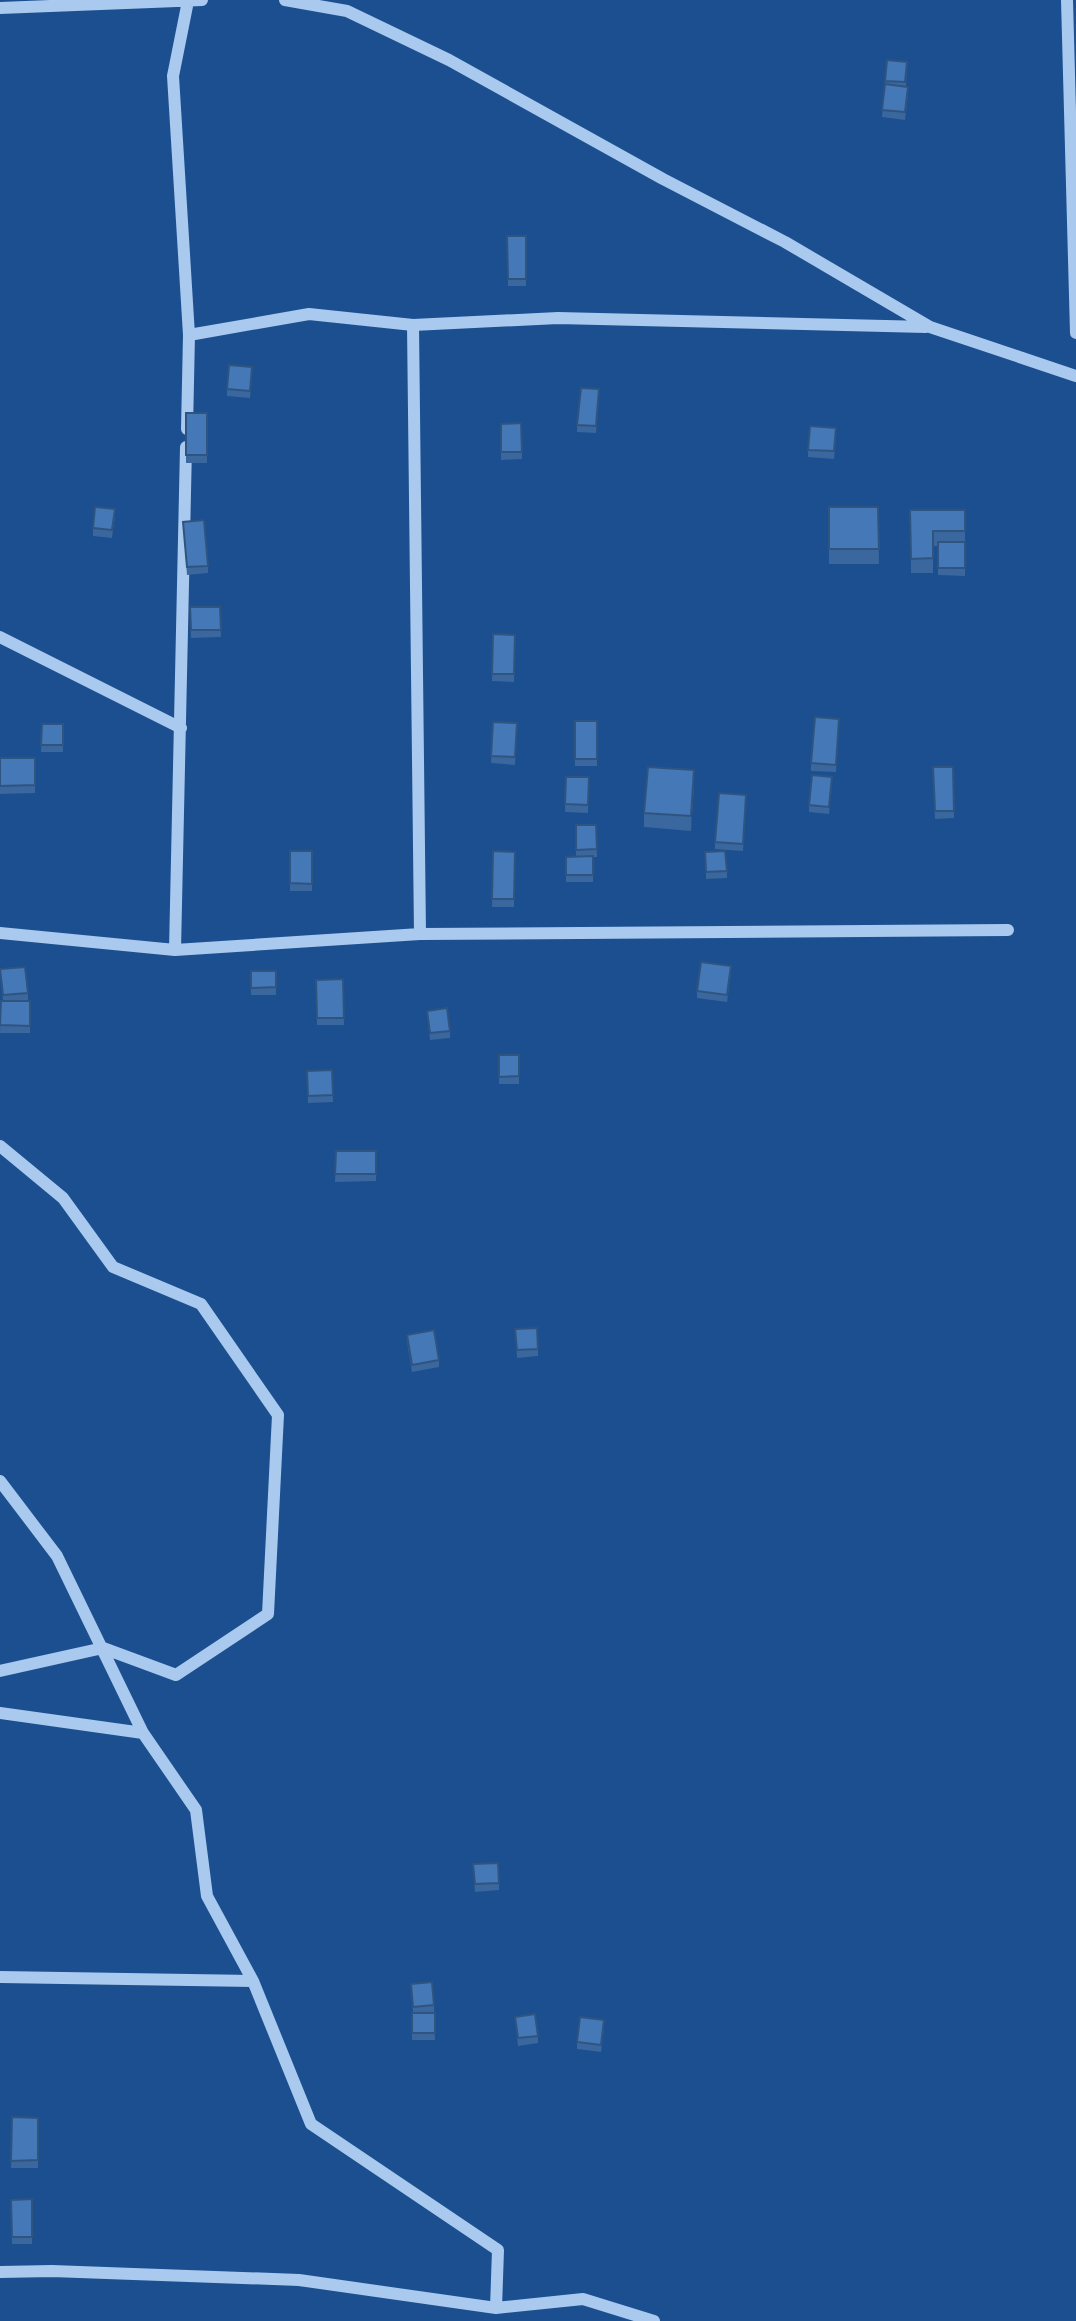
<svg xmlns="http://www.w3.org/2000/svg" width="1076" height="2321" font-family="Raleway,sans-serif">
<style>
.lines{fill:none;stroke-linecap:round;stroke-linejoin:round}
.minor{stroke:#a9c9ee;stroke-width:12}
.wall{fill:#3a679d}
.shaded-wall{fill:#305480}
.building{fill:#4478b7;stroke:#305480;stroke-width:2}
</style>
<rect width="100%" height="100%" fill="#1b4f8f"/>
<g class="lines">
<path class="minor" d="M285 0 347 11 449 60 663 179 785 242 930 327 1076 376
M1067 0 1076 333
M0 8 202 0
M413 325 420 934
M189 335 309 314 413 325 558 318 926 327
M187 429 189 335 173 76 188 1
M0 637 181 728
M0 933 175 950 420 934 1008 930
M175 950 186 447
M0 1146 63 1198 113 1267 201 1304 278 1415 268 1614 176 1675 103 1648 0 1671
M0 1481 57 1556 143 1733 196 1810 207 1896 253 1981 311 2124 498 2250 496 2308
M0 1713 143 1733
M0 1977 253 1981
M0 2272 52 2271 299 2280 496 2308 583 2299 654 2321"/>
</g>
<path class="wall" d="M887 60 907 62 906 87 908 94 905 120 882 117Z
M507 236H526V286H508Z
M252 375 250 398 227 396V389Z
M599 397 596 433 577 432V425Z
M186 413H207V463H186Z
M521 423 522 459 501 460V424Z
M836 436 834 459 808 457V450Z
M829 507H878L879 564H829Z
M910 510H965V576L938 575V546H933V573H911Z
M115 516 112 538 93 536V528Z
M183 522 208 566V573L187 575Z
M190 607H220L221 637 191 638Z
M493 634 515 635 514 682 492 681Z
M575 721H597V766H575Z
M493 722 517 723 515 765 491 763Z
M42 724H63V752H41Z
M839 726 836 772 811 771V763Z
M0 758H35V793L0 794Z
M933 767H953L954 818 935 819Z
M566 777H589L588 813 565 812Z
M832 784 829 814 809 812V805Z
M694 785 691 831 644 827V813Z
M746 802 743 851 715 849V842Z
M576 825H596L597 857H593V882H566V857H576Z
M290 851H312V891H290Z
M493 851 515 852 514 907H492Z
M705 852 727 871V878L706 879Z
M0 969 28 993V1000L17 1001H30V1033H0L1 1001H3Z
M251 971H276V995H251Z
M731 973 727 1002 697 998V991Z
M343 979 344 1025H317L316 980Z
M427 1011 450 1031V1038L430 1040Z
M499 1055H519V1084H499Z
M332 1070 333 1102 308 1103 307 1071Z
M336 1151H376V1181L335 1182Z
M515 1329 538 1349V1356L517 1358Z
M407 1335 439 1360V1367L412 1372 407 1342Z
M473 1864 499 1883V1890L475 1892Z
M411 1984 434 2005 435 2040H412V2013H413Z
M515 2017 538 2036V2043L518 2046Z
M604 2028 601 2052 577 2049V2042Z
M12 2117 38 2118V2168H11Z
M32 2199V2244H12L11 2200Z"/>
<path class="shaded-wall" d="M694 770V785L691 831V816Z"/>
<path class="building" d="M887 60 907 62 905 82 885 81Z
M885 84 908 87 905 112 882 110Z
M507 236H526V279H508Z
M229 365 252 367 250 391 227 389Z
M581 388 599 389 596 426 577 425Z
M186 413H207V455H186Z
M521 423 522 452H501V424Z
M810 426 836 428 834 451 808 450Z
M95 507 115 509 112 530 93 528Z
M829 507H878L879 549H829Z
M910 510H965V531H933V558L911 559Z
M204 520 208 566 187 567 183 522Z
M938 542H965V568H938Z
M190 607H220L221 630H191Z
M493 634 515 635 514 674H492Z
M815 717 839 719 836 765 811 763Z
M575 721H597V759H575Z
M493 722 517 723 515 757 491 756Z
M42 724H63V745H41Z
M0 758H35V785L0 786Z
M648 767 694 770 691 816 644 813Z
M933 767H953L954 811H935Z
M812 775 832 777 829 807 809 805Z
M566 777H589L588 805 565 804Z
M719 793 746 795 743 844 715 842Z
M576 825H596L597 849 576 850Z
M290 851H312V884L290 883Z
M493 851 515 852 514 899H492Z
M725 851 727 871 706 872 705 852Z
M593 856V875H566V857Z
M701 962 731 966 727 995 697 991Z
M25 967 28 993 3 995 0 969Z
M251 971H276V987L251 988Z
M343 979 344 1018H317L316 980Z
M1 1001H30V1026L0 1025Z
M447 1008 450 1031 430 1033 427 1011Z
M499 1055H519V1076L499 1077Z
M332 1070 333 1095 308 1096 307 1071Z
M336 1151H376V1174H335Z
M537 1328 538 1349 517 1350 515 1329Z
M434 1330 439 1360 412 1365 407 1335Z
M498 1863 499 1883 475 1884 473 1864Z
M432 1982 434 2005 413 2007 411 1984Z
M412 2013H435V2033H412Z
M535 2014 538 2036 518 2038 515 2017Z
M580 2017 604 2020 601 2045 577 2042Z
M12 2117 38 2118V2160L11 2161Z
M32 2199V2237H12L11 2200Z"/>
</svg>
